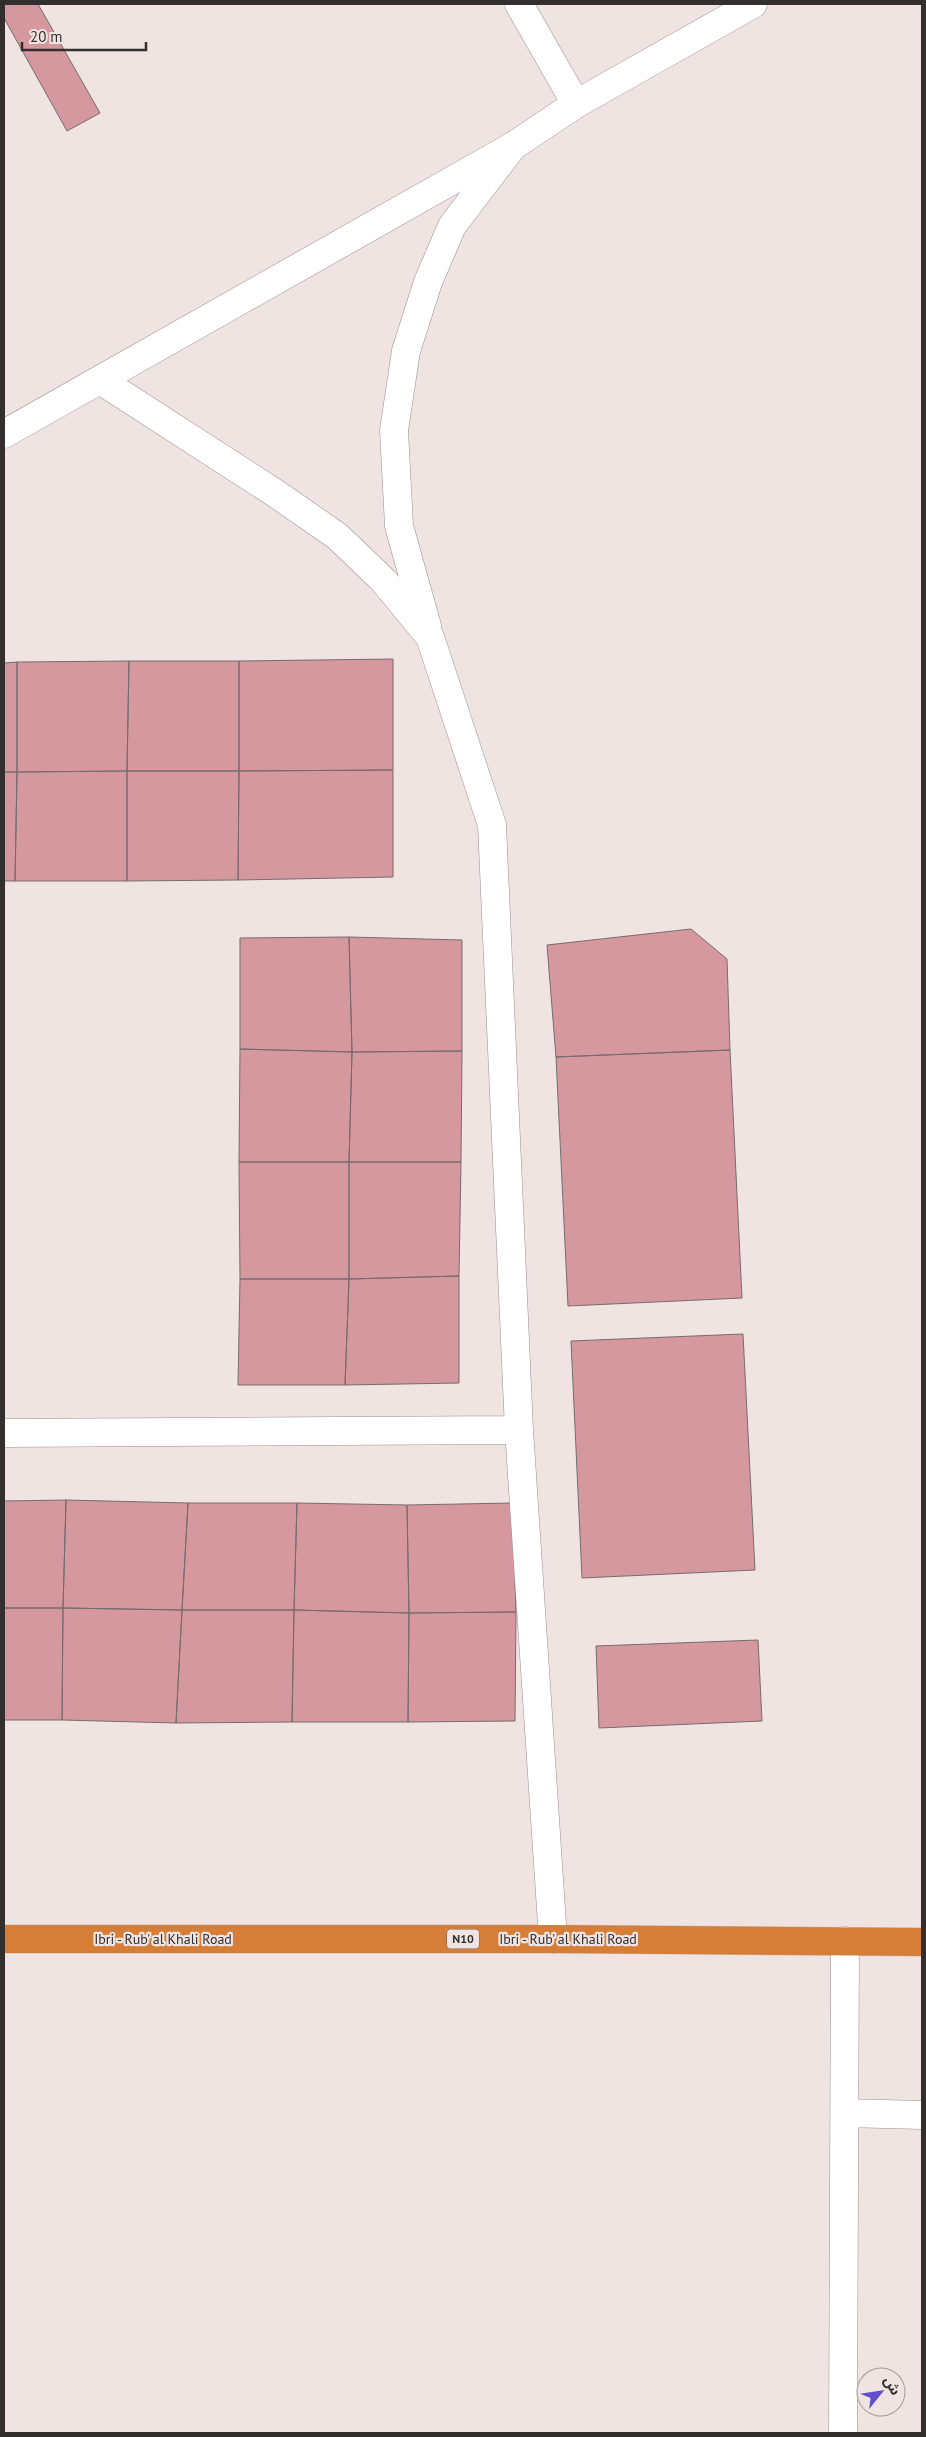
<svg xmlns="http://www.w3.org/2000/svg" width="926" height="2437" font-family="'PT Sans','Noto Sans Arabic',sans-serif">
<style>
.building{fill:#d6989f;stroke:#766c6d}
.lines{fill:none;stroke-linecap:round;stroke-linejoin:round}
.street-casing{stroke:#998f8d;stroke-width:29}
.secondary-casing{stroke:#998f8d;stroke-width:29}
.highway-casing{stroke:#c6c5c4;stroke-width:29}
.street{stroke:#fff;stroke-width:28}
.secondary{stroke:#fff;stroke-width:28}
.highway{stroke:#d67e37;stroke-width:28}
.labels{text-anchor:middle;stroke-width:4.5;stroke-linejoin:round;paint-order:stroke}
.shield{fill:#efe4e2;stroke:#6b6564;stroke-width:1}
.shield-label{font-size:12px;font-weight:bold;fill:#332f2e}
.street-label{font-size:14px;fill:#332f2e;stroke:#efe4e2}
</style>
<rect width="100%" height="100%" fill="#efe4e2"/>
<path class="building" d="M4 4H38L100 113 67 131 4 18Z
M393 659V770L239 771V661Z
M129 661H239V771H127Z
M129 661 127 771 17 772V662Z
M17 662V772H4V663Z
M393 770V877L238 880 239 771Z
M127 771H239L238 880 127 881Z
M127 771V881H15L17 772Z
M4 772H17L15 881H4Z
M691 929 727 959 730 1050 556 1057 547 945Z
M349 937 352 1052 240 1049V938Z
M349 937 462 940V1051L352 1052Z
M240 1049 352 1052 349 1162H239Z
M730 1050 742 1298 568 1306 556 1057Z
M462 1051 461 1162H349L352 1052Z
M239 1162H349V1279H240Z
M349 1162H461L459 1276 349 1279Z
M459 1276V1383L345 1385 349 1279Z
M240 1279H349L345 1385H238Z
M743 1334 755 1570 582 1578 571 1341Z
M66 1500 188 1503 182 1610 63 1608Z
M66 1500 63 1608H4V1501Z
M188 1503H297L294 1610H182Z
M297 1503 407 1505 409 1613 294 1610Z
M512 1503 516 1612 409 1613 407 1505Z
M4 1608H63L62 1720H4Z
M63 1608 182 1610 176 1723 62 1720Z
M182 1610H294L292 1722 176 1723Z
M294 1610 409 1613 408 1722H292Z
M516 1612 515 1721 408 1722 409 1613Z
M758 1640 762 1721 599 1728 596 1646Z"/>
<g class="lines">
<defs>
<path id="street" d="M519 4 576 104
M100 380 275 493 337 536 383 580 430 637 492 825 519 1430 553 1939
M427 626 399 526 394 430 406 351 428 282 452 226 513 146
M4 1433 519 1430
M845 2113 922 2115
M843 2433 845 1941"/>
<path id="secondary" d="M4 434 513 146 576 104 753 4"/>
<path id="highway" d="M4 1939H553L922 1942"/>
</defs>
<use href="#street" class="street-casing"/>
<use href="#secondary" class="secondary-casing"/>
<use href="#highway" class="highway-casing"/>
<use href="#street" class="street"/>
<use href="#secondary" class="secondary"/>
<use href="#highway" class="highway"/>
</g>
<g class="labels">
<rect class="shield" x="447" y="1929.5" width="32" height="19" rx="4"/>
<g class="shield-label">
<text x="463" y="1943">N10</text>
</g>
<g class="street-label">
<text x="163" y="1944">Ibri - Rub' al Khali Road</text>
<text x="568" y="1944">Ibri - Rub' al Khali Road</text>
</g>
</g>
<rect width="926" height="2437" fill="none" stroke="#332f2e" stroke-width="10"/>
<g transform="translate(881 2392) rotate(60)"><circle r="24" fill="#efe4e2" stroke="#a49c9a"/>
<path d="M0-4L9 19L0 12L-9 19Z" fill="#6051ca"/>
<text y="-8" font-size="14" font-weight="bold" text-anchor="middle" fill="#332f2e">ش</text>
</g>
<path d="M22 42v8h124v-8" fill="none" stroke="#332f2e" stroke-width="2.5"/>
<text x="30" y="42" font-size="15" fill="#332f2e" stroke="#efe4e2" stroke-width="4" paint-order="stroke">20 m</text>
</svg>
